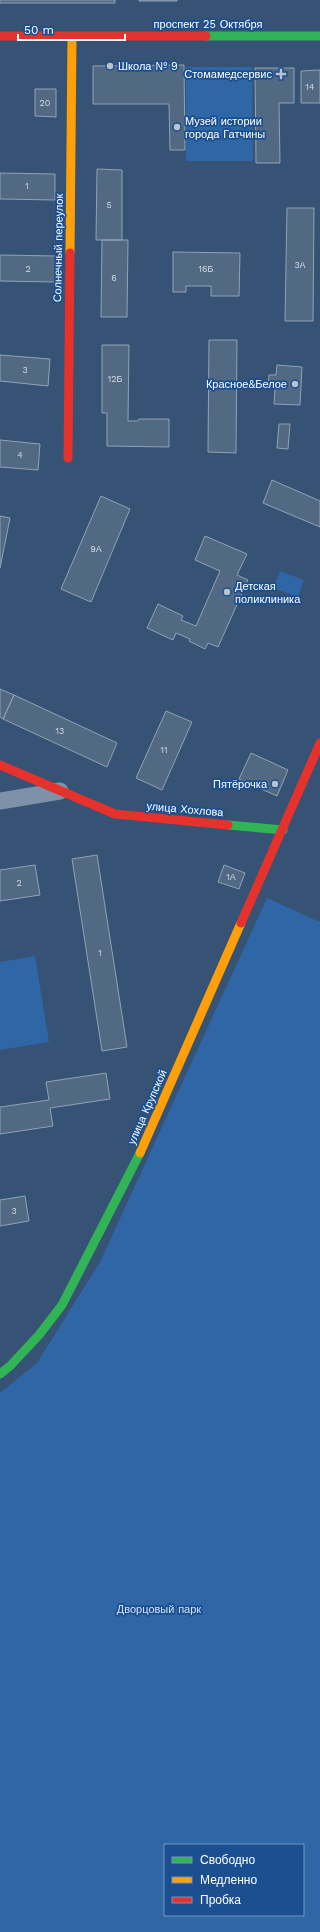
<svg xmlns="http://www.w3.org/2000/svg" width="320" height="1932" font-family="'Work Sans',sans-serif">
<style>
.green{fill:#2f66a5;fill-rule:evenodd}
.building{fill:#526984;stroke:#92a2b6}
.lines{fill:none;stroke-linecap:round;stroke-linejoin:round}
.street{stroke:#7d92a8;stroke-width:17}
.fast{stroke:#30b455;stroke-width:9}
.slow{stroke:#ff9f0a;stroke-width:9}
.jam{stroke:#e5322d;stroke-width:9}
.poi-dot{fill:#b9c2ce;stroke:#1b4f8f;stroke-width:1.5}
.labels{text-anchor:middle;stroke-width:3.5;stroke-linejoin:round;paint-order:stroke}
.number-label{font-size:9px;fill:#d4dae0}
.street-label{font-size:11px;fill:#fff;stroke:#1b4f8f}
.poi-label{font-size:11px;fill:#fff;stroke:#1b4f8f;text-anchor:start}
.park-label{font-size:11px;fill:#cfe3fa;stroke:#1b4f8f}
</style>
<rect width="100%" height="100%" fill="#365274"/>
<path class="green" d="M186 67H252L253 161H186Z
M280 571 304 580 298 597 273 588Z
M267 898 320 922V1932H0V1393L37 1363 100 1262ZM165 1845H303V1915H165Z
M35 956 49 1042 0 1050V962Z"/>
<path class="building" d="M0 0H115V3H0Z
M139 0H177V1H139Z
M184 65 185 150H170L169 104H93V66Z
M255 68H294V103H279L280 163H256Z
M320 70V103H301V71Z
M35 89H56V117L35 116Z
M97 169 122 170V240H96Z
M0 173 55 174V200L0 199Z
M287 208H314L313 321H285Z
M102 240H128L127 317H101Z
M173 252 240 253 239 296H211V286H186V292H173Z
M0 255 56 256 55 282 0 281Z
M209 340H237L236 453 208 452Z
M102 345H129L128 421H138L139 419H169V447L107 446V413H102Z
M0 355 50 359 48 386 0 381Z
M277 365 302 367 300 405 274 404 275 388H268L269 375H276Z
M279 424H290L288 449 277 448Z
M0 440 40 444 38 470 0 467Z
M272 480 320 501V527L263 503Z
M101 496 130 509 91 602 61 589Z
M0 516 10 518 0 568Z
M205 536 247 554 237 575 248 580 218 647 208 643 205 649 189 641 190 639 176 633 173 640 147 628 158 604 183 616 181 620 196 626 220 571 195 560Z
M0 689 14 695 3 719 0 717Z
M14 695 117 743 107 767 3 719Z
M166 711 192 722 162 790 136 778Z
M251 753 288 770 277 796 239 779Z
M97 855 127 1047 102 1051 72 859Z
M35 865 40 895 0 901V870Z
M224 865 245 873 239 889 218 882Z
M106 1073 110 1099 50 1108 53 1126 0 1134V1107L49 1100 46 1082Z
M25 1196 29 1221 0 1226V1200Z"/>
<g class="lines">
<path class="street" d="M0 801 60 791"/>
<path class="fast" d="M206 36H320
M228 825 283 830
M0 1374 10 1366 39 1335 62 1305 140 1153"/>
<path class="slow" d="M70 253 72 37
M140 1153 241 923"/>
<path class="jam" d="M0 36H206
M68 458 70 253
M0 765 115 814 228 825
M241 923 320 743"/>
</g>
<g class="poi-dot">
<circle cx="110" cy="66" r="4"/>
<path d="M279 68h4v4h4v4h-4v4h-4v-4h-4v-4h4z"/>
<circle cx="177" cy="127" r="4"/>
<circle cx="295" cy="384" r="4"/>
<circle cx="227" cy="592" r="4"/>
<circle cx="275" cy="784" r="4"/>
</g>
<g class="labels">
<g class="number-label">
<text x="310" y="90">14</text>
<text x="45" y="106">20</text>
<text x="27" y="189">1</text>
<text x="109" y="208">5</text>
<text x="300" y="268">3А</text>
<text x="28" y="272">2</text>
<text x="206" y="272">16Б</text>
<text x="114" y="281">6</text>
<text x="25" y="373">3</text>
<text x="115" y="382">12Б</text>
<text x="20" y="458">4</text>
<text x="96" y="552">9А</text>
<text x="60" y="734">13</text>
<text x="164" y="753">11</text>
<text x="231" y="880">1А</text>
<text x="19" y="886">2</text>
<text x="100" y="956">1</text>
<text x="14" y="1214">3</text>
</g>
<g class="street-label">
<text x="208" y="28">проспект 25 Октября</text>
<text transform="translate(58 248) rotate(-89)" y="4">Солнечный переулок</text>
<text transform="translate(185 809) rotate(5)" y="4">улица Хохлова</text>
<text transform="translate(147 1107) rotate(-66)" y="4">улица Крупской</text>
</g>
<g class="poi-label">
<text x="118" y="70">Школа № 9</text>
<text x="272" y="78" text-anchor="end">Стомамедсервис</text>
<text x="185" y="125">Музей истории<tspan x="185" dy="13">города Гатчины</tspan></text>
<text x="287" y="388" text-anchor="end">Красное&amp;Белое</text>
<text x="235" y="590">Детская<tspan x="235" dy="13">поликлиника</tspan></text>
<text x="267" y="788" text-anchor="end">Пятёрочка</text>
</g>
<g class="park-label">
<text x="159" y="1613">Дворцовый парк</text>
</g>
</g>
<rect x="164" y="1844" width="140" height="72" fill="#1b4f8f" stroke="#7695bc"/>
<rect x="172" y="1857" width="20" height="6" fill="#30b455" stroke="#7695bc"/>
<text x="200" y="1864" font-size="12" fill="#ffffff">Свободно</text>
<rect x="172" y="1877" width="20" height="6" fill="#ff9f0a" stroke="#7695bc"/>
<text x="200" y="1884" font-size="12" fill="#ffffff">Медленно</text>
<rect x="172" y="1897" width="20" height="6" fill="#e5322d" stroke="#7695bc"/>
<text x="200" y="1904" font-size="12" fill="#ffffff">Пробка</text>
<path d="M18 34v6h107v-6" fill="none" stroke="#ffffff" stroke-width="2"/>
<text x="24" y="34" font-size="12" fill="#ffffff" stroke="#1b4f8f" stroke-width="3" paint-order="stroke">50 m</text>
</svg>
